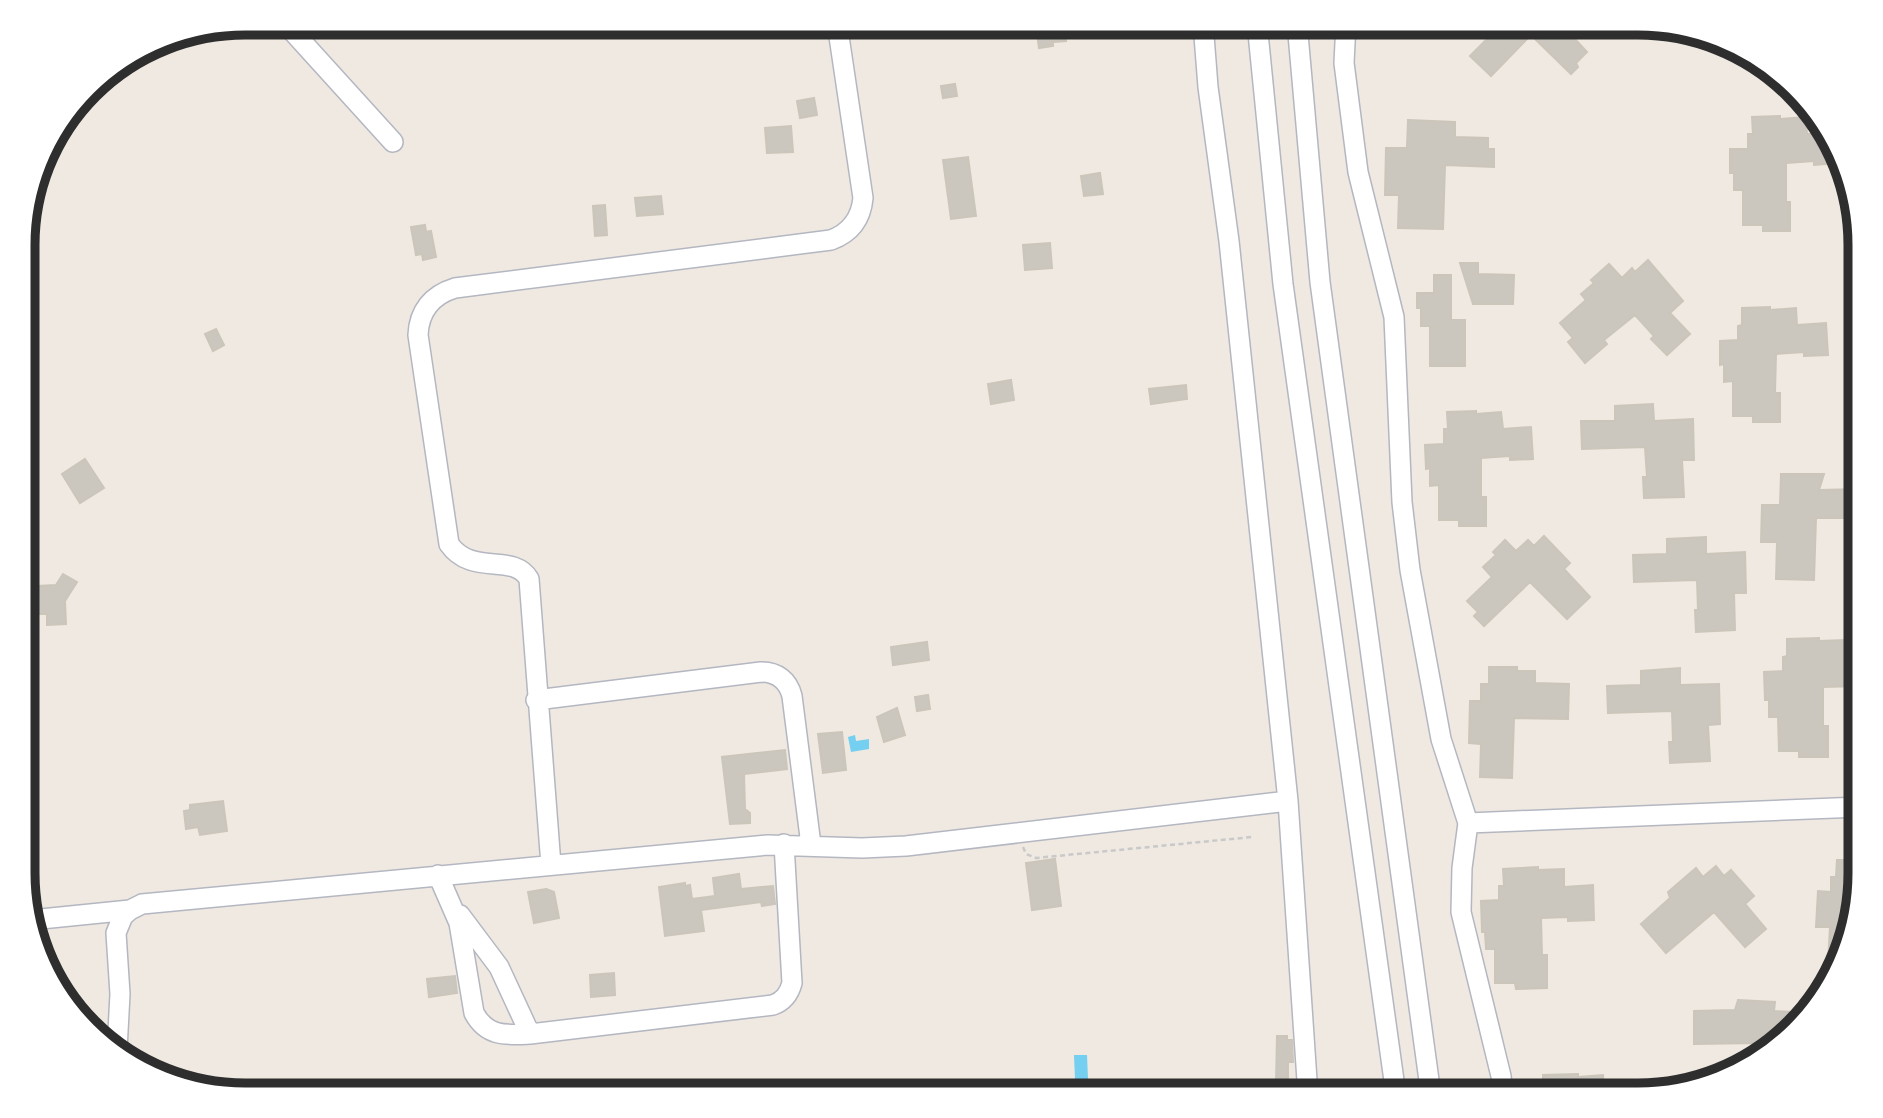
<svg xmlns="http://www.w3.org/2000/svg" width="1883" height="1118" font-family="'Roboto Condensed',sans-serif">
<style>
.water{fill:#75cff0}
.building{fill:#cbc7bf;stroke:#cbc5ba;stroke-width:2}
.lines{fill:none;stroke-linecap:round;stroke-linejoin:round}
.minor-casing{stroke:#b4b7c1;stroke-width:22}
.path{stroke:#c9c9c9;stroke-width:2.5;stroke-dasharray:5 3.5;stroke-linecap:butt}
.minor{stroke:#fff;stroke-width:19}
.rim{fill:none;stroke:#2e2e2e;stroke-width:9}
</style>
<rect width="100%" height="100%" fill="#efe9e1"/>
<path class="water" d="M855 735 856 741 869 739V749L851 752 848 737Z
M1074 1055H1087L1088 1079H1075Z"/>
<path class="building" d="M1053 23H1065L1066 41 1054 42Z
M1126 23H1161L1162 32 1127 34Z
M1486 23H1560L1587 52 1576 63 1578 67 1571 74 1531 35 1491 76 1470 56 1495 31Z
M1052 32 1053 46 1039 48 1037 33Z
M955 84 957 96 943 98 941 86Z
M814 98 817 115 800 118 797 101Z
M1780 116V119L1806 117 1807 134 1830 133 1838 163 1814 165V161L1786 163V202H1790V231H1763V225H1743V190H1734V173H1730V149H1748V134H1753L1752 117Z
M1408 120 1455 122V137L1488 138V149H1494V167L1445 165 1443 229 1398 228 1399 195H1385L1386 148H1407Z
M791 126 793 152 767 153 765 128Z
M968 157 976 216 951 219 943 160Z
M1100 173 1103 194 1084 196 1081 176Z
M661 196 663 214 637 216 635 198Z
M605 205 607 235 595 236 593 206Z
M425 225 426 232 431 231 436 257 423 260 422 254 416 255 411 227Z
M1050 243 1052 268 1025 270 1023 245Z
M1648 260 1683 301 1670 313 1690 334 1667 355 1651 339 1654 336 1635 315 1604 340 1607 344 1585 363 1568 342 1573 338 1560 323 1586 300 1581 294 1594 283 1591 280 1609 264 1622 278 1632 268 1635 272Z
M1460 263H1478V274L1514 275 1513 304H1473Z
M1434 275H1451V320H1465V366H1430V326H1421V308H1417V293H1434Z
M1770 307V310L1796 308 1797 325 1826 323 1828 355 1804 356V352L1776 354 1775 393H1780V422H1753V416H1733V381L1724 382V364L1720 365V341L1738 340V326L1742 325V308Z
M216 329 224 345 213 351 205 334Z
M1011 380 1014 400 991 404 988 384Z
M1186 385 1187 399 1151 404 1149 389Z
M1653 404 1654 421 1693 419 1694 460H1682L1684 497 1644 498 1643 477H1647L1645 447 1582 449 1581 421H1615V406Z
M1476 411V414L1501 412 1503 429 1531 427 1533 459 1510 460V456L1481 458V497H1486V526H1459V520H1439V485L1430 486V468L1426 469 1425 445 1444 444V429H1448L1447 412Z
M85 459 104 488 80 503 62 474Z
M1781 474H1824L1819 490 1860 489V518H1816L1814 580 1776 579 1777 542H1761L1762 505H1780Z
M1544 536 1570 563 1564 569 1590 597 1567 619 1530 582 1484 626 1474 616 1478 612 1467 601 1492 577 1483 567 1496 555 1493 552 1505 540 1516 551 1528 540 1534 546Z
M1706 537V554L1745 552 1746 593H1734L1735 630 1696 632 1695 610H1698L1697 580 1634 582 1633 555 1667 554V539Z
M63 574 77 582 65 601 66 624 47 625V614H38L37 586 56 585Z
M1819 638V641L1845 640 1846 657 1860 656V686L1823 687V726H1828V757H1799V751H1779L1778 717H1769V700H1765L1764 672 1783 671V657L1787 656V639Z
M927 642 929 660 893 665 891 647Z
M1489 667H1517V671H1535V683L1569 684 1568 719 1514 718 1512 778 1480 777 1481 744 1469 743 1470 701H1481V684H1489Z
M1680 668V685L1719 684 1720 724 1708 725 1710 761 1670 763 1669 742H1673L1672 711 1608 713 1607 686 1641 685V671Z
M928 695 930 709 917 711 915 697Z
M897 708 905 735 884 742 877 717Z
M842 732 846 770 823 773 818 734Z
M785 750 787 769 744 774 745 809 750 813V823L730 824 722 757Z
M223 801 227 831 200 835 198 827 186 829 184 811 190 810V805Z
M1055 859 1061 906 1032 910 1026 863Z
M1837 860H1852L1855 864H1860V888L1857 896H1849L1848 926 1831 981 1827 980 1830 927H1816L1818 891 1831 892V877H1836Z
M1716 866 1724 876 1731 870 1754 896 1745 904 1766 929 1745 947 1714 912 1666 953 1641 924 1670 898 1668 892 1696 868 1703 877Z
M1538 867V870L1564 869V887L1593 885 1594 920 1568 921V917L1541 918 1542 955H1547V988L1516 989 1515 983H1495V949H1486L1485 932H1482L1481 901 1499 900V886H1504L1503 869Z
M739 874 741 889 773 886 775 904 762 906 761 902 701 910 704 931 665 936 659 887 685 883V886L690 885 692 899 715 896 713 878Z
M546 889 554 892 559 918 534 923 528 892Z
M614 973 615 995 591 997 590 975Z
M455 976 457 993 429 997 427 979Z
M1738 1000 1775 1002 1774 1011 1793 1012V1022L1759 1056 1760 1043 1694 1044V1011L1735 1010Z
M1277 1036H1287V1040H1292L1293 1062H1288V1083H1276Z
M1578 1074V1077L1603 1075 1604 1095H1543V1075Z"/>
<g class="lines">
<defs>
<path id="minor" d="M285 23 393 142
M1203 23 1208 87 1229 241 1288 801 1308 1095
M1257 23 1283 284 1396 1095
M1297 23 1320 282 1431 1095
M1346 23 1344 63 1358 172 1394 317 1402 502 1410 570 1441 739 1468 823 1860 807
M536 700 761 672C777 672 788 680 792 696L811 845
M1468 823 1462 868 1461 912 1501 1076 1503 1095
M551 865 529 579C513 552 472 577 449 544L418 335C419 311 432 295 455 288L831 240C850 233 861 219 863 198L837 23
M438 875 459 923 474 1013C487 1037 506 1035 530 1034L773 1005C784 1001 789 994 792 983L784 844
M460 915 499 967 530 1034
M31 920 130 910
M117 1050 120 994 116 933 123 916 130 910 142 904 768 845 862 848 906 846 1288 801"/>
</defs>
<use href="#minor" class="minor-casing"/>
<path class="path" d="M1023 847 1026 854 1036 858 1252 837"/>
<use href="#minor" class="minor"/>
</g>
<path d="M0 0H1883V1118H0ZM245 35H1638A210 210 0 0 1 1848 245V873A210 210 0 0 1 1638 1083H245A210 210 0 0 1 35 873V245A210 210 0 0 1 245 35Z" fill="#fff" fill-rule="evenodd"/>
<path class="rim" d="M245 35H1638A210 210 0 0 1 1848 245V873A210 210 0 0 1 1638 1083H245A210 210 0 0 1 35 873V245A210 210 0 0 1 245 35Z"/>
</svg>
